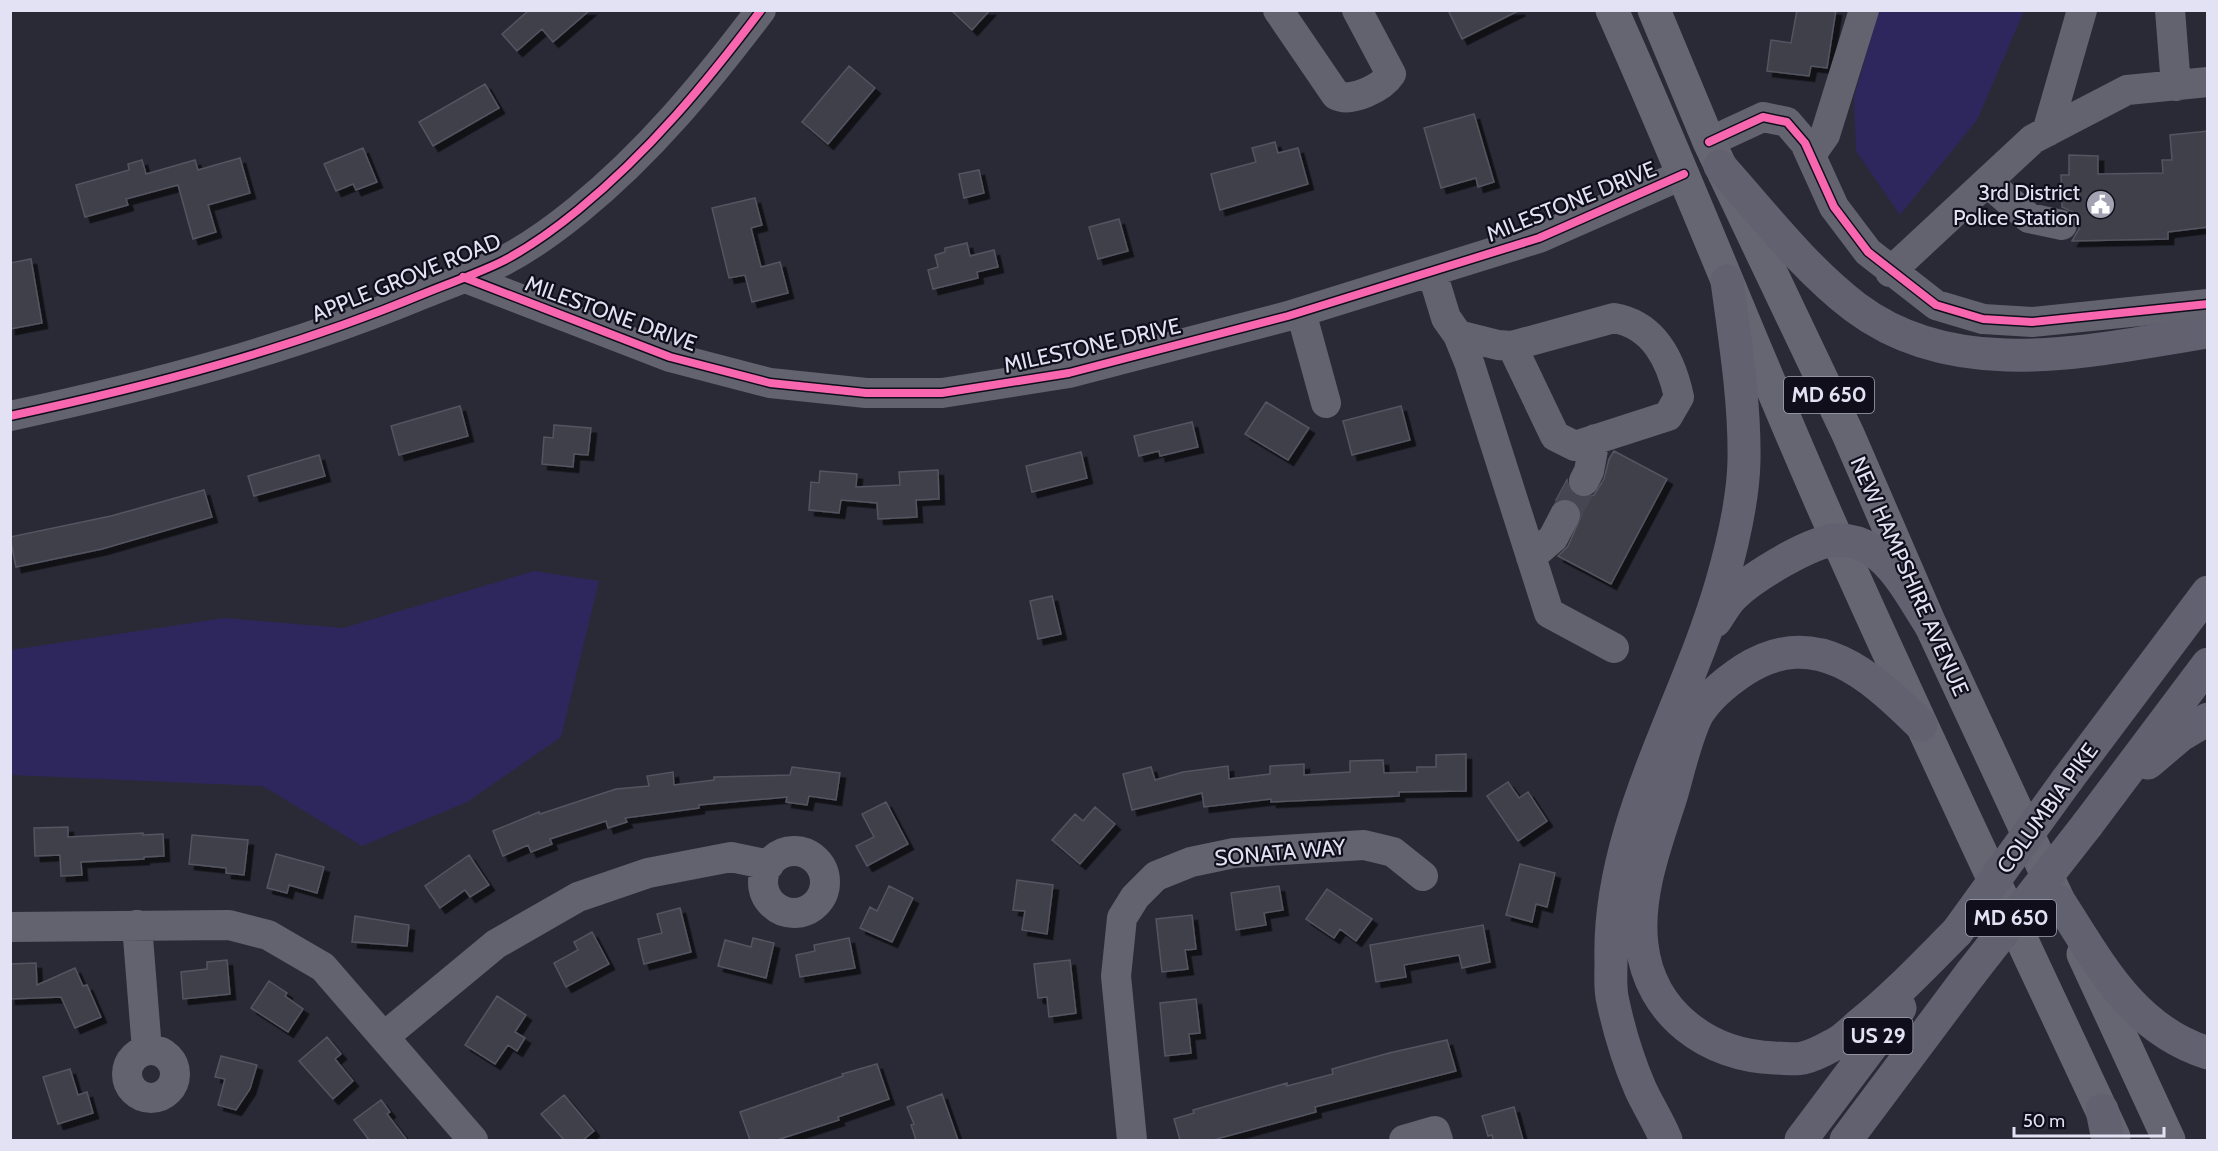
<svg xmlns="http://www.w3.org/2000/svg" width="2218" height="1151" font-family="Cabin,sans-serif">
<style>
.green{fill:#2d275d}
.building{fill:#40404c;stroke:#545461;stroke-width:1.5;filter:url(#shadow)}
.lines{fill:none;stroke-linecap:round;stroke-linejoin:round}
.minor-tunnel{stroke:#464653;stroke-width:30;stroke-dasharray:30 15;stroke-linecap:butt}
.minor{stroke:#63636f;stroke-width:30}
.major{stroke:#666673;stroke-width:33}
.highway{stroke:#61616f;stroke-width:33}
.highway-bridge{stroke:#61616f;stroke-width:33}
.cycleway-casing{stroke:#0f0e1a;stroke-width:11}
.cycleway{stroke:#f766af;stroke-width:8}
.labels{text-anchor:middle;stroke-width:4.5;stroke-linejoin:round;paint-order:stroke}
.shield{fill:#0f0e1a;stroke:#a3a2b3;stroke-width:1.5}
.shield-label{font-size:21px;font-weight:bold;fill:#e2e2f4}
.poi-label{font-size:22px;fill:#e2e2f4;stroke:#0f0e1a;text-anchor:end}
.street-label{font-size:22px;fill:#e2e2f4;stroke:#0f0e1a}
</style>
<defs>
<filter id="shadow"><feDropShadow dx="5.5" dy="5.5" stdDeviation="0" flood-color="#0009"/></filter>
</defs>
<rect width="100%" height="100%" fill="#2a2a37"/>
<path class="green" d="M1879 11H2024L1977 120 1900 215 1856 151 1854 97Z
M534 571 599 581 561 737 467 802 362 846 263 786 11 775V650L225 618 343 628Z"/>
<path class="building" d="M529 10H590L553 42 542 29 517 51 502 34Z
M951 10H990L972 30Z
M1448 10H1520L1462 39Z
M1797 10H1836L1827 68 1811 66 1809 76 1767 71 1771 40 1791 43Z
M849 66 875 88 828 144 802 122Z
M485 84 499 108 433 146 419 122Z
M1474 114 1494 182 1478 187 1476 178 1441 188 1424 128Z
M2208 131V227L2168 232V239L2072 241 2079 229V220L2073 212 2062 207 2061 175H2069V155L2098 156V174L2163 173 2162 160H2172L2170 135Z
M1275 142 1278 153 1298 148 1308 184 1220 210 1211 174 1256 162 1252 148Z
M363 148 377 182 356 190 353 184 336 191 324 164Z
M240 158 250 193 208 205 216 232 193 239 178 185 126 199 128 205 85 217 76 185 129 170 128 164 142 160 146 174 195 160 198 170Z
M979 170 984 193 964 198 959 174Z
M755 198 762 225 751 228 761 267 780 262 788 293 752 302 745 275 729 278 712 208Z
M1119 219 1128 251 1098 259 1089 227Z
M967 243 970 256 994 250 998 267 977 272 978 278 933 289 928 270 938 267 935 255 945 252V248Z
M31 259 42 323 10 329V263Z
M1266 402 1309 428 1288 460 1245 434Z
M460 406 468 436 399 455 391 426Z
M1401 406 1410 440 1352 455 1343 421Z
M1192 422 1198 447 1160 456 1159 451 1139 456 1134 436Z
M554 425 591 428 588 455 574 454 573 467 542 464 544 437 553 438Z
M1614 451 1667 479 1611 584 1558 556 1568 546 1582 514 1579 505 1572 500H1556L1567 480 1569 490 1576 496 1584 498 1594 495 1604 479 1609 459Z
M1081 452 1087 478 1032 492 1026 466Z
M319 455 325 476 254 496 248 476Z
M938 470 939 499 916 500 917 517 878 519 877 503 841 500 839 513 809 510 811 482 819 483 820 471 857 474 856 487 900 485 899 472Z
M204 490 212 517 102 549 16 567 10 537 111 516Z
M1052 596 1061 634 1038 639 1030 601Z
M1466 754V791L1399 792V796L1271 802V799L1204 807 1202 793 1132 810 1123 774 1151 767 1155 780 1183 772 1228 766 1229 779 1270 774V766L1304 764V775L1350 772V761L1383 760 1384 773 1417 772V767H1436V755Z
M792 767 840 773 836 800 809 796 807 805 786 802 787 797 699 805V808L625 818 627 822 608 828 606 821 550 839 552 844 531 852 528 845 503 856 493 831 539 812 540 814 616 789 649 786 647 776 673 772 674 785 714 780V777L790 775Z
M1508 782 1519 798 1528 792 1547 821 1518 841 1487 796Z
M886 802 908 844 867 866 856 846 874 837 862 814Z
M1095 807 1115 824 1080 864 1052 840 1075 814 1083 821Z
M68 827V837L143 833V835L163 834 164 856 144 857V859L81 862 82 875 61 876 60 855 35 856 34 828Z
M192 835 248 840 244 875 226 873V868L189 864Z
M276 854 324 867 317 893 289 885 287 893 267 888Z
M469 855 489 885 470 897 465 890 440 908 425 886Z
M1520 864 1555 873 1547 907 1536 904 1532 922 1506 915Z
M1017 880 1053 885 1047 934 1022 930 1025 911 1013 910Z
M889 886 913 898 892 942 860 928 870 907 877 911Z
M1279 886 1283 910 1264 913 1266 925 1236 930 1231 893Z
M1327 889 1372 919 1356 941 1340 929 1334 938 1306 919Z
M680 908 691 952 644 964 638 939 662 933 657 914Z
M1192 915 1196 949 1185 950 1188 969 1162 972 1156 919Z
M355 916 409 925 407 946 352 942Z
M1483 925 1490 962 1462 968 1459 955 1404 965 1406 977 1376 982 1370 945Z
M592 932 609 964 566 987 554 963 578 950 574 942Z
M753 938 774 943 766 978 718 966 725 940 751 947Z
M849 938 855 968 800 977 796 955 815 951 814 945Z
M227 960 230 994 183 999 181 972 207 969V962Z
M1070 960 1076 1013 1049 1017 1047 997 1038 998 1034 964Z
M36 963 37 985 75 968 83 986 87 985 101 1017 75 1028 61 997 10 999V964Z
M269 981 287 993 285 996 303 1009 288 1032 251 1008Z
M497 996 526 1015 515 1032 525 1038 517 1051 508 1045 495 1064 465 1045Z
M1196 999 1200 1033 1189 1034 1191 1053 1165 1056 1160 1003Z
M327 1037 341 1054 335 1059 353 1081 333 1099 299 1061Z
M1447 1040 1456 1071 1315 1107 1316 1112 1213 1140H1180L1174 1119 1194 1113 1193 1110 1287 1083V1086L1333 1074 1332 1069 1389 1053Z
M221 1056 257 1065 250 1089 236 1110 218 1105 225 1079 215 1077Z
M877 1064 889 1099 838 1117 839 1120 777 1140H750L740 1112 843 1076 842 1074Z
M70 1069 78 1095 87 1092 93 1113 58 1124 43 1077Z
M942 1094 958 1140H916L911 1125 914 1124 907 1107Z
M564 1095 594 1131 583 1140H564L541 1114Z
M381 1100 390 1112 387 1114 407 1140H369L354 1120Z
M1514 1107 1523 1140H1493L1492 1135 1488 1136 1482 1116Z"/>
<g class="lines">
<path class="minor-tunnel" d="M1565 515 1584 481"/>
<path class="minor" d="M1278 10 1336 95C1351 103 1382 88 1391 74L1357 10
M2170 10 2176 86
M2047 132 2082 10
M1709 142 1763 117 1787 122 1805 143 1834 207 1868 252 1936 305 1983 319 2032 322 2208 304
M1811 155 1825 135 1864 10
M1987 182 2029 218 2062 225
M1432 272 1446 318 1458 335 1498 345 1512 346 1614 318C1654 325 1671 360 1679 397L1668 416 1575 446 1555 436 1512 346
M1890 272 2033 139 2127 90 2208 82
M463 277 670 357 770 383 866 393H942L1069 373 1288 316 1539 238 1684 174
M1301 312 1326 403
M1458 335 1469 362 1549 613 1614 648
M10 416C150 386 291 349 423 294 449 283 477 274 503 261 528 248 556 228 578 210 649 152 706 83 761 10
M1584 481 1589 471 1595 439
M1531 557 1553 538 1565 515
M763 882a31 31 0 1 1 62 0a31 31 0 1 1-62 0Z
M137 925 147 1050
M10 927 229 925 268 935 323 967 473 1140
M385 1036 496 944 578 897 648 873 731 857 769 865
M127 1074a24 24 0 1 1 48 0a24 24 0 1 1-48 0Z
M1132 1140 1116 976 1122 918 1135 897 1156 876 1191 862 1234 853 1364 845 1393 852 1423 876
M1404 1140 1435 1131 1438 1140"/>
<path class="major" d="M1612 10C1691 186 1759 365 1838 541 1927 741 2022 939 2114 1137
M1654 10 1709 142 1848 434 1931 626 2058 899
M2083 954 2169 1140"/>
<path class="highway" d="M1720 166C1763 214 1804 268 1855 307 1957 384 2092 350 2208 332
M1715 621C1721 613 1726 602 1734 595 1753 577 1812 540 1838 540 1850 540 1863 544 1872 550 1898 567 1915 602 1931 626
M1921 725C1871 676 1816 624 1744 670 1726 682 1708 696 1697 715 1685 739 1678 774 1670 800 1655 846 1636 897 1642 945 1650 1014 1709 1056 1775 1058 1784 1058 1795 1060 1803 1058 1813 1056 1824 1050 1833 1045 1842 1041 1851 1032 1859 1025 1894 997 1925 964 1957 932
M2148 763 2181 735 2208 719
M2067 780 2208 592
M2087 825 2208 664
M2059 901C2100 964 2132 1029 2208 1053
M2102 1110 2108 1140
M1666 1140C1659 1122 1648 1106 1640 1088 1628 1060 1618 1027 1612 997 1610 985 1611 973 1611 961 1607 830 1685 708 1721 585 1732 547 1743 502 1744 461 1745 401 1735 341 1727 281
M1801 1140 1900 1008
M1846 1140 1971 973"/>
<path class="highway-bridge" d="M1957 932 2067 780
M1971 973 2087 825"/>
<defs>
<path id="cycleway" d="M1709 142 1763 117 1787 122 1805 143 1834 207 1868 252 1936 305 1983 319 2032 322 2208 304
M463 277 670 357 770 383 866 393H942L1069 373 1288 316 1539 238 1684 174
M10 416C150 386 291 349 423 294 449 283 477 274 503 261 528 248 556 228 578 210 649 152 706 83 761 10"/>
</defs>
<use href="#cycleway" class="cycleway-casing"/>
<use href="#cycleway" class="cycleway"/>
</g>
<defs>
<symbol id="civic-disc" viewBox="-11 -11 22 22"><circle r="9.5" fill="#a2a2b2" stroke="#0f0e1a"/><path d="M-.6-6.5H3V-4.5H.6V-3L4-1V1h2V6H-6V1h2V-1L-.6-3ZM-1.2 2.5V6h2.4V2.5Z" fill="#fff"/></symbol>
</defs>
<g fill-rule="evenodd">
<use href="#civic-disc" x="2084" y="188" width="33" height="33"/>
</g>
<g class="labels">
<g class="shield">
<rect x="1784" y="377" width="90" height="36" rx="4.5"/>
<rect x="1966" y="900" width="90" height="36" rx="4.5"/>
<rect x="1843.5" y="1018" width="69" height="36" rx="4.5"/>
</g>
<g class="shield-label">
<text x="1829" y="402">MD 650</text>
<text x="2011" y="925">MD 650</text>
<text x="1878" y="1043">US 29</text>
</g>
<g class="poi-label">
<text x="2080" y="200">3rd District<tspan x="2080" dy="25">Police Station</tspan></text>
</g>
<g class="street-label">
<text transform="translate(1571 201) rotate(-22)" y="8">MILESTONE DRIVE</text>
<text transform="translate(406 277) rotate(-22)" y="8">APPLE GROVE ROAD</text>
<text transform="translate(611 313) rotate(20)" y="8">MILESTONE DRIVE</text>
<text transform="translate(1092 345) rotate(-13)" y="8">MILESTONE DRIVE</text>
<text transform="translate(1910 576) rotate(66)" y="8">NEW HAMPSHIRE AVENUE</text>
<text transform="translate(2047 808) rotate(-54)" y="8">COLUMBIA PIKE</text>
<text transform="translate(1280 852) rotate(-5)" y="8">SONATA WAY</text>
</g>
</g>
<rect width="2218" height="1151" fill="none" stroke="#e2e2f4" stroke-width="24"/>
<path d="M2014 1127v9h150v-9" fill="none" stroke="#e2e2f4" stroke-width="3"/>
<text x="2023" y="1127" font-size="18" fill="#e2e2f4" stroke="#0f0e1a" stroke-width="4.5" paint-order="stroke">50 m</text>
</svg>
